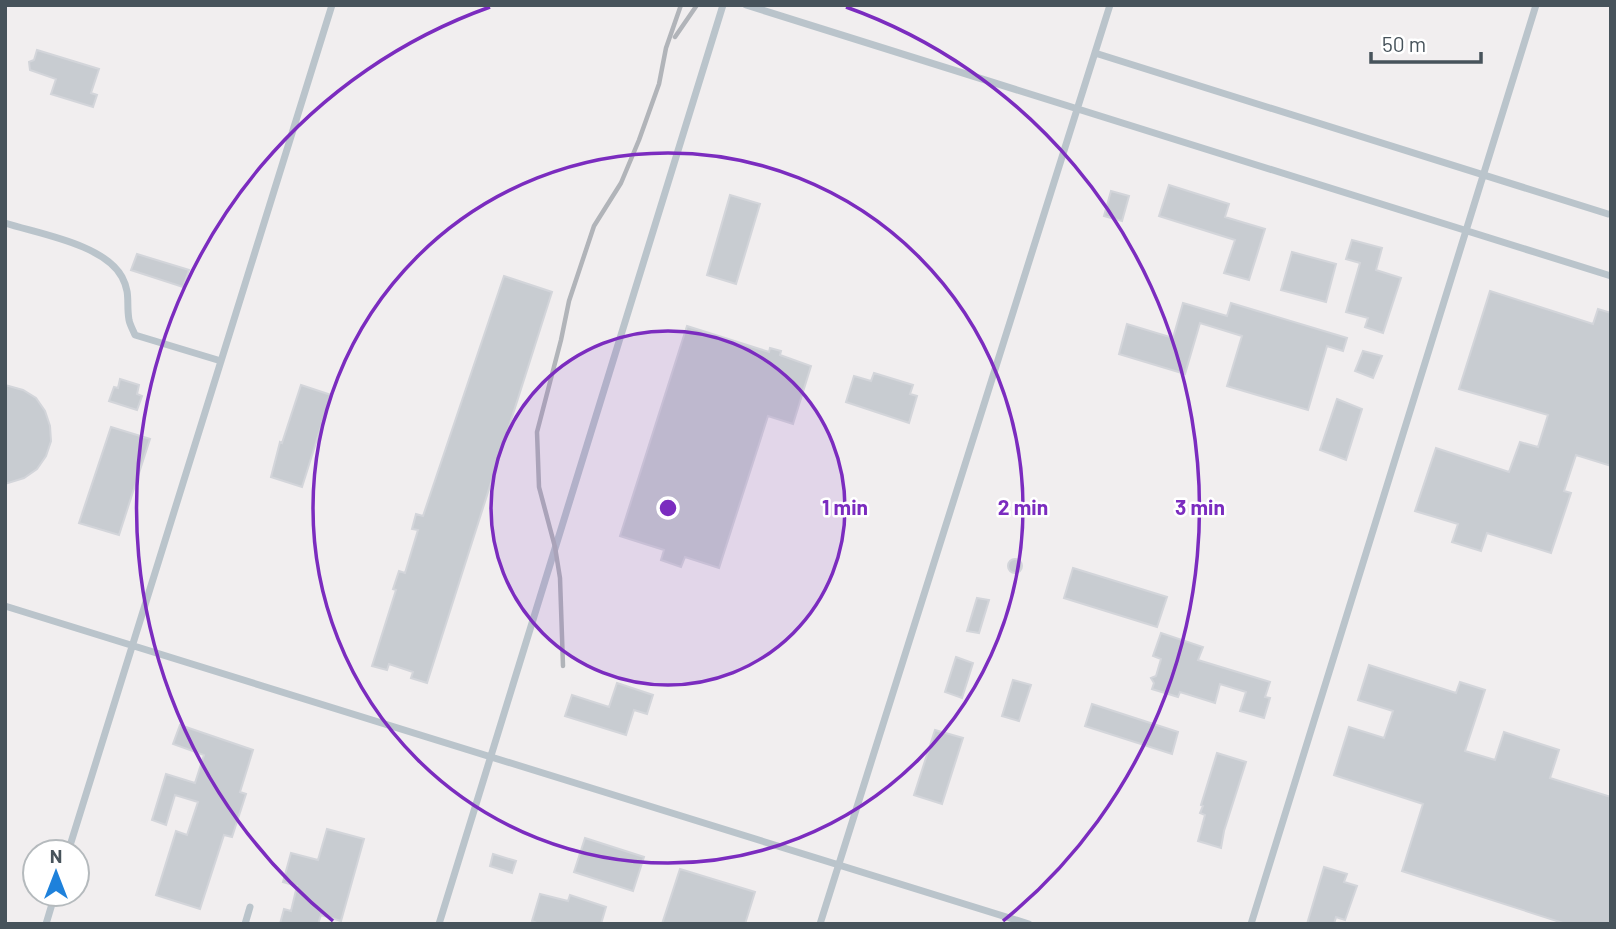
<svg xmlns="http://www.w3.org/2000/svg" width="1616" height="929" font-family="Barlow,sans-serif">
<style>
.building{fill:#c8ccd1;stroke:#d3d5da;stroke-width:2}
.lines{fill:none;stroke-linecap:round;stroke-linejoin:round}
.service{stroke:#bac4cb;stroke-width:7}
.rail{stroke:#b1b4b9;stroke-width:4.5}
.ring{fill:none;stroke:#7b2cbf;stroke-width:3.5}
.centre{fill:#7b2cbf;stroke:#fff;stroke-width:3.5}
.ring-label{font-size:21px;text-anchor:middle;font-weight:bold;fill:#7b2cbf;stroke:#fff;stroke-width:5;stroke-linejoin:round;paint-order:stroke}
</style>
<rect width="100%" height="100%" fill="#f1eeef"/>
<path class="building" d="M37 50 99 69 91 93 97 95 93 107 51 94 56 79 30 70 29 62 34 60Z
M1169 185 1229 204 1225 217 1265 229 1249 280 1224 273 1235 240 1159 216Z
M1111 191 1129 196 1122 221 1104 216Z
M730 195 760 204 736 284 707 275Z
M1352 240 1382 248 1376 270 1401 278 1383 333 1365 327 1368 318 1346 312 1360 263 1346 259Z
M1292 252 1336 264 1326 302 1281 290Z
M137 254 189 270 183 287 131 270Z
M504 276 552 292 427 683 411 678 413 672 389 664 387 670 372 666 396 590 393 589 399 571 405 573 418 530 412 529 416 514 423 516Z
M1490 291 1593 324 1598 309 1611 313V466L1576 455 1564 491 1571 493 1551 553 1487 533 1481 551 1452 542 1458 524 1415 511 1436 448 1509 472 1520 442 1538 447 1548 415 1459 389Z
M1183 303 1227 316 1231 303 1347 338 1343 351 1327 346 1308 410 1227 386 1242 336 1200 323 1185 374 1119 354 1127 324 1173 338Z
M687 326 769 352 770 348 781 351 780 355 811 366 793 424 768 416 719 568 685 557 681 567 661 560 664 550 620 536Z
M1363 351 1382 356 1373 378 1355 371Z
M874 373 913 385 910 394 917 396 909 423 846 402 854 376 871 381Z
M120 379 139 385 137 394 142 396 137 410 109 401 114 387 118 388Z
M5 385 23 390 36 398 45 411 50 426 51 441 46 456 37 469 24 478 5 484Z
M301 385 331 395 302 487 271 477 280 442 282 443Z
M1337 399 1362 409 1346 460 1320 450Z
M111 427 150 439 119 535 79 523Z
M1008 566a7 7 0 1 1 14 0a7 7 0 1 1-14 0Z
M1073 568 1167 597 1157 627 1064 598Z
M977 598 989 600 979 633 967 631Z
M1161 633 1203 647 1198 660 1270 682 1265 697 1270 698 1264 718 1240 711 1246 692 1220 684 1215 703 1180 692 1178 697 1152 689 1154 683 1151 678 1156 676 1161 659 1153 656Z
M956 657 973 663 962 698 945 692Z
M1369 665 1456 693 1460 682 1485 690 1465 751 1495 760 1504 732 1559 750 1550 778 1611 797V924H1566L1402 871 1423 804 1334 775 1349 727 1384 738 1393 711 1358 700Z
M1013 680 1031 685 1019 721 1002 716Z
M617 683 653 695 647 714 634 710 626 735 565 716 572 695 609 707Z
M1092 704 1178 732 1172 754 1085 726Z
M180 725 253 750 240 792 246 794 232 837 224 835 200 909 156 895 176 831 187 835 198 802 175 795 166 825 152 820 166 774 195 783 204 755 173 744Z
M935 730 963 738 942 804 914 795Z
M1217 753 1246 762 1224 831 1221 848 1198 841 1205 815 1200 813 1203 806 1201 805Z
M327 829 364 839 341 921 321 915 318 924H280L284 909 291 911 297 886 283 882 291 853 318 860Z
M585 838 644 857 633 891 574 872Z
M493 854 516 861 512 873 490 866Z
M1324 867 1347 874 1344 882 1357 886 1345 920 1336 917 1334 924H1307Z
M680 869 755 892 745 924H662Z
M540 894 568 901 570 895 606 907 601 924H539L532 921Z"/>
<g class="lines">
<path class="service" d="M746 5 1611 276
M1095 53 1608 214
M5 223C39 234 104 244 122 277 131 294 126 303 129 320 130 325 133 330 135 335L221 361
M5 606 1029 924
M68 852 332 5
M46 924 55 894
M245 924 250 907
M439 924 723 5
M820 924 1110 5
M1251 924 1536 5"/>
<path class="rail" d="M675 37 697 5
M563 666 560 578 555 547 539 487 537 432 561 340 569 301 594 226 621 183 639 140 659 84 666 48 681 5"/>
</g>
<circle cx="668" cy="508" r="177" fill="#7b2cbf" fill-opacity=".12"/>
<g class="ring">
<circle cx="668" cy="508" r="177"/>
<circle cx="668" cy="508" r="355"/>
<path d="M333 921A532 532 0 0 1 490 7M846 7A532 532 0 0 1 1003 921"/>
</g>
<circle cx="668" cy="508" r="10" class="centre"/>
<g class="ring-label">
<text x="845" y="515">1 min</text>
<text x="1023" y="515">2 min</text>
<text x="1200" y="515">3 min</text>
</g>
<rect width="1616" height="929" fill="none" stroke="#47535b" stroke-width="14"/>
<g transform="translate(56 873)"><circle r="33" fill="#ffffff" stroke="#b5babd" stroke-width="2"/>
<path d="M0-5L12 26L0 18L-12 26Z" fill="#1e81db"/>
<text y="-10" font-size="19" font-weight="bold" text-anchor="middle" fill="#47535b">N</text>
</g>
<path d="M1371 52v10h110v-10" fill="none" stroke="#47535b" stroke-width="3.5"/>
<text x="1382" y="52" font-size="21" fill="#47535b" stroke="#ffffff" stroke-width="5" paint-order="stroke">50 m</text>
</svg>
